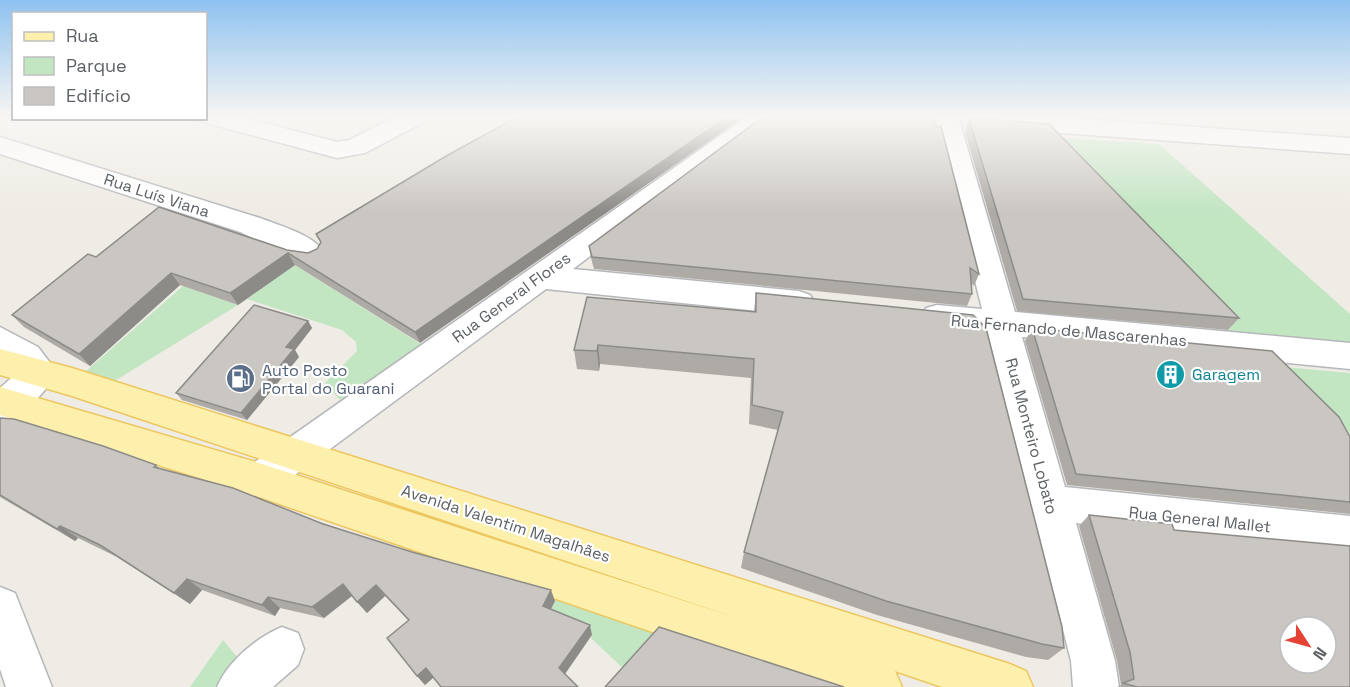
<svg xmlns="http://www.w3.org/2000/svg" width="1350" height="687" font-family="'Space Grotesk',sans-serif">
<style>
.green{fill:#c2e5c2}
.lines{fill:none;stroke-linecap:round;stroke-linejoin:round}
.minor-casing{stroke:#b5b7bb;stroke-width:3}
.major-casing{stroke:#edc65f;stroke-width:3}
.minor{fill:#fff;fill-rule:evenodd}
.major{fill:#fdf0ac;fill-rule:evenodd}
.wall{fill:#aeaba7}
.shaded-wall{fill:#8d8b88}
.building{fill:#cac7c2;stroke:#8d8b88;stroke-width:1.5;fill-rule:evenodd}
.labels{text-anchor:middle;stroke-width:4.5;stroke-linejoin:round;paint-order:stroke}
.street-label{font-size:16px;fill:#5c6065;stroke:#fff}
.service-label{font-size:16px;fill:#4e5e75;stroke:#fff;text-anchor:start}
.culture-label{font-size:16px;fill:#0d838f;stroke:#fff;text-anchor:start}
</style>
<rect width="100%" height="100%" fill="#efece5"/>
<path class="green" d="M946 116H1139L1149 125 946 117Z
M1043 137 1159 144 1350 314V342L1232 334Z
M295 265 422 345 340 400 325 383 357 351 356 342 342 330 247 299Z
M183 286 238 305 113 382 86 371Z
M1262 365 1350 373V472Z
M555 600 663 634 629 674 591 638 592 635 547 616Z
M223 640 241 662 215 687H190Z"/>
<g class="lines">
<defs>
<path id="minor" d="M206 116H238L337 142 349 140 397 116H429L426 121 365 153 337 158 199 121 197 118H206Z
M748 116H776L573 269 799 291 810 295 815 303 810 311 799 315 546 289 272 492 259 497 246 492 240 480 246 468Z
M934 116H958L1015 312 1350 343V369L1022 337 1065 487 1350 516V554L1076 523 1115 661 1119 687H1073L1071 661 988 334 926 326 921 317 926 308 937 305 982 309Z
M996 116H1042L1350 138V154L1005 129 996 126 992 121Z
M0 137 260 218C280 226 313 234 325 253L321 260C317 261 314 263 311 263 304 264 251 237 240 232L0 154Z
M0 327 38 347 57 372C47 392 21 417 0 425V388L19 371 0 356Z
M0 587 15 593 52 687H6L0 669Z
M282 627 298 633 304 649 298 665 273 687H217C228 661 256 638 282 627Z"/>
<path id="major" d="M0 349 72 368 1010 664 1026 671 1033 687H942L895 671 902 687H813L259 497 0 415V387L259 463 737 618 72 396 0 375Z"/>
</defs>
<use href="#minor" class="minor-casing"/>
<use href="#major" class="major-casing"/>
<use href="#minor" class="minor"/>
<use href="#major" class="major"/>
</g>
<path class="wall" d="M519 116 420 343 295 265 238 305 180 285 90 366 24 327 12 315 96 257 287 250 308 253 317 249 321 243 316 234Z
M764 116 979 274 974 286 972 284V294L967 306 594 269 591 258 589 246Z
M969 119 1239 318 1228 330 1017 311 965 132Z
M756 293 1064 648 1048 660 1026 657 877 615 741 568 744 552 778 430 749 424 751 378 600 364 599 371 577 369 574 350 754 311Z
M308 321 312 328 295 350 299 357 247 420 182 400 176 393Z
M1032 328 1350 437V514L1067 485 1025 341Z
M0 418 156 465 159 468 555 601 551 609 592 635 433 678 425 685 417 676 408 620 385 596 367 613 352 596 324 618 280 608 275 616 202 590 190 604 117 557 78 538 75 541 0 497Z
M1089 515 1174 530 1350 687H1117L1121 685 1117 661 1079 526Z"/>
<path class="shaded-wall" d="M728 116H745L420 343 415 332Z
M288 253 295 265 238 305 230 293Z
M171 273 180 285 90 366 79 354Z
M308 321 312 328 295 350 299 357 247 420 241 413 286 347Z
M598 345 600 364 599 371 597 351Z
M60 526 78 538 75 541 57 529Z
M187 579 202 590 190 604 174 593Z
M343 584 353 595 324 618 312 607Z
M376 585 385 596 367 613 357 602Z
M551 590 555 601 547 616 543 606Z
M268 597 280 608 275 616 262 605Z
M590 625 592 635 563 677 559 668Z
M426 668 434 677 425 685 417 676Z"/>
<path class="building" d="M519 116H728L415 332 288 253 230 293 171 273 79 354 12 315 88 254 96 257 159 207 287 250 308 253 317 249 321 242 316 234 448 155Z
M764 116H932L937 127 941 126 979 274 970 268 972 294 592 257 589 246Z
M977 118 1049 124 1239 318 1023 299 969 119Z
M756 293 973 315 986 328 1062 627 1064 648 1042 644 886 601 744 552 783 412 752 405 754 359 598 345 597 351 574 350 587 297 756 312Z
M254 305 308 321 286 347 294 349 241 413 176 393Z
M1032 328 1272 351 1339 417 1350 437V502L1076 474Z
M0 418 14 419 103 446 156 465 154 467 233 488 323 524 412 552 551 590 543 606 590 625 559 668 578 687H441L426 668 417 676 387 638 409 620 376 585 357 602 343 584 312 607 268 597 262 605 187 579 174 593 100 545 60 526 57 529 0 495Z
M1089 515 1172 524 1174 530 1350 546V687H1137L1123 683 1134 679 1130 652ZM1290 627H1326V663H1290Z
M659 627 844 687H605Z"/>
<linearGradient id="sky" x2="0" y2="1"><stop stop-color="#8ec2f0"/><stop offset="0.55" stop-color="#f8f6f3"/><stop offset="1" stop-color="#f8f6f3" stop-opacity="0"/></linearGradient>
<rect width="1350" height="212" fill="url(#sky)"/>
<defs>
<symbol id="building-disc" viewBox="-11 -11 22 22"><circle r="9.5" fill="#0f9aa8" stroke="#fff"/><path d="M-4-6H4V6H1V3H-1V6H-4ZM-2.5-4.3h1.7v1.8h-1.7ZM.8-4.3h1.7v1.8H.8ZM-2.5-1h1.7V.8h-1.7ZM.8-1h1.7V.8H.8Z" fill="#fff"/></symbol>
<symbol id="fuel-disc" viewBox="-11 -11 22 22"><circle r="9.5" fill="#5c6f8a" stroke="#fff"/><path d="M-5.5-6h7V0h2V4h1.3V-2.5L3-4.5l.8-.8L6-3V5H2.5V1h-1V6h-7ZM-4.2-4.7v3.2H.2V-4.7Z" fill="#fff"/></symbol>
</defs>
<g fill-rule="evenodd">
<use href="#building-disc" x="1154" y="358" width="33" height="33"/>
<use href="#fuel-disc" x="224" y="362" width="33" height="33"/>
</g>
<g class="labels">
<g class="street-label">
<text transform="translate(157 195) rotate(18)" y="6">Rua Luís Viana</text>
<text transform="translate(511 297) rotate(-36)" y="6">Rua General Flores</text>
<text transform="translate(1069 330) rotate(5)" y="6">Rua Fernando de Mascarenhas</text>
<text transform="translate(1032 436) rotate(75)" y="6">Rua Monteiro Lobato</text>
<text transform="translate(1200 519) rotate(6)" y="6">Rua General Mallet</text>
<text transform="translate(506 523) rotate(18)" y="6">Avenida Valentim Magalhães</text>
</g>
<g class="service-label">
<text x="262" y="376">Auto Posto<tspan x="262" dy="18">Portal do Guarani</tspan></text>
</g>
<g class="culture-label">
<text x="1192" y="380">Garagem</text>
</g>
</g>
<rect x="12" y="12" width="195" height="108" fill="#ffffff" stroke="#bebfc1" stroke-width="1.5"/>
<rect x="24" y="32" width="30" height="9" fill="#fdf0ac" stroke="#bebfc1" stroke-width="1.5"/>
<text x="66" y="42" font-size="18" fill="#5c6065">Rua</text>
<rect x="24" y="57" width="30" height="18" fill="#c2e5c2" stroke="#bebfc1" stroke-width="1.5"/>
<text x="66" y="72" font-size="18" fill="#5c6065">Parque</text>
<rect x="24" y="87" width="30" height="18" fill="#cac7c2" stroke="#bebfc1" stroke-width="1.5"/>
<text x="66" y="102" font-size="18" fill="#5c6065">Edifício</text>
<g transform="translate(1308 645) rotate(126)"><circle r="28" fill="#ffffff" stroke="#bebfc1" stroke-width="1.5"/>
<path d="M0-4.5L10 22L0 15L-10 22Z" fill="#e44335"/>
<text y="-9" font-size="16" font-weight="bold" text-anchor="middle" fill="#5c6065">N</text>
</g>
</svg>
